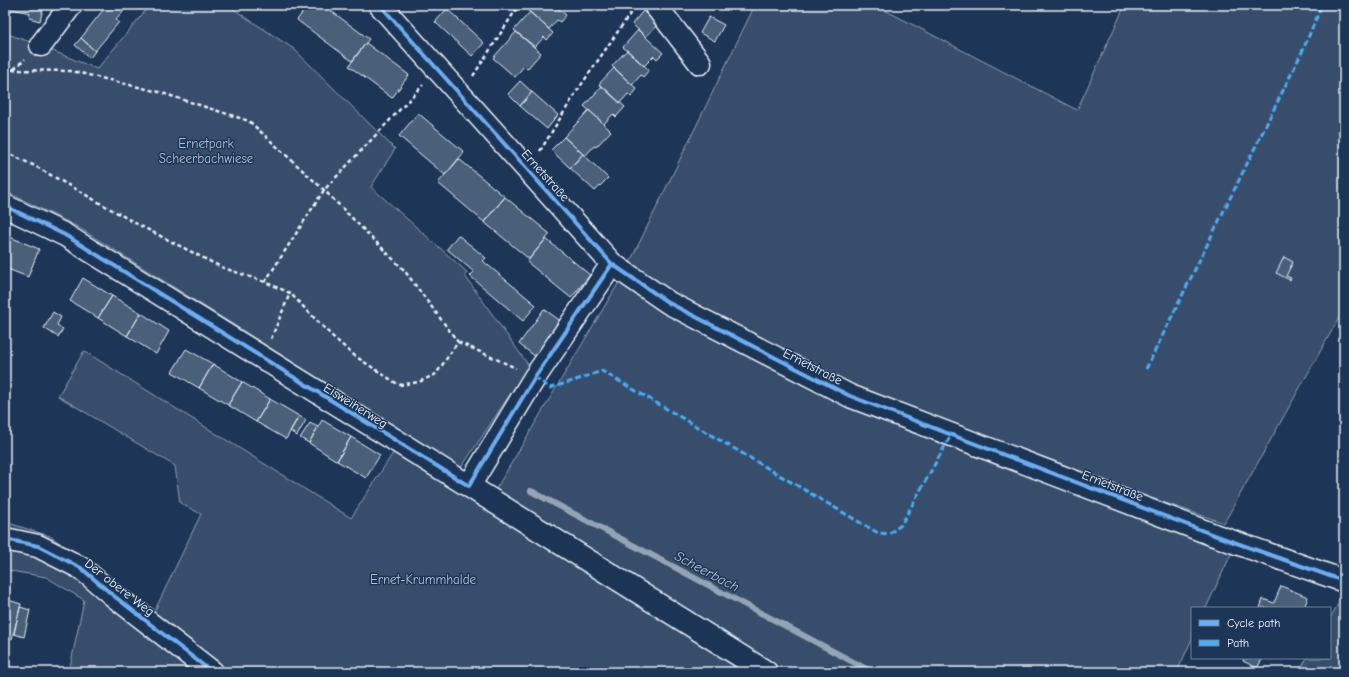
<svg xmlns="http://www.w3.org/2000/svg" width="1349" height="677" font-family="'Comic Neue',sans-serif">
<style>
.green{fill:#374d6c;stroke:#909fb2}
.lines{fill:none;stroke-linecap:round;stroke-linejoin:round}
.stream{stroke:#95a4b5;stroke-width:6}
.building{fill:#495e7a;stroke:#e8f1f8}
.minor-casing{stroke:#e8f1f8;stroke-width:25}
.path{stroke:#e8f1f8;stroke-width:2.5;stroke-dasharray:4 3;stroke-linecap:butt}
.minor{stroke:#1d3557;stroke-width:22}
.quiet{stroke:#49aef6;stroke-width:3;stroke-dasharray:6 3;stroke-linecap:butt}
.cycleway-casing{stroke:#1d3557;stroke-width:6}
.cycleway{stroke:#6dadf4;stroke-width:4}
.labels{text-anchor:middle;stroke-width:3;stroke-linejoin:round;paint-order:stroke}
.park-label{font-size:13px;fill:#b3c0ce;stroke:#1d3557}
.street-label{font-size:13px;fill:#e8f1f8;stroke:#1d3557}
.water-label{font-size:14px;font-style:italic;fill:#b7c4d1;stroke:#1d3557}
</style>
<rect width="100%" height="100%" fill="#1d3557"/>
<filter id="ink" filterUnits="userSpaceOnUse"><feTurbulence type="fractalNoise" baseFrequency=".025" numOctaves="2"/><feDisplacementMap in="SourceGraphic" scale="8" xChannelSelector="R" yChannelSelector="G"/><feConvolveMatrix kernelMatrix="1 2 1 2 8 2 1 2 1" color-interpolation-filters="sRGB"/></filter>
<g filter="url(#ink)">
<path class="green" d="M150 5H227L294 49 395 149 371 187 467 272 465 276 529 366 461 468 78 227 5 191V33L36 44 97 69Z
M755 5H875L1077 110 1125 5H1344V309L1224 523 947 428 785 353 671 296 630 262Z
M619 282 667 315 846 403 1232 552 1206 608H1192V639L1177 672H69L84 600 46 577 5 570V522L50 536 155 610 201 514 180 503 175 466 58 396 84 351 351 518 393 453 483 506 496 489Z
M1344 594V672H1299L1307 658H1330V618Z"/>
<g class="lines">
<path class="stream" d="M531 491 872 672"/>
</g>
<path class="building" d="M5 5H44L40 21 29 18 30 13 12 9 11 12 5 10Z
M102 5H129L116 20 119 22 95 51 81 38 103 10 100 8Z
M308 5H323L369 39 352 61 297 20Z
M531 5H554L566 15 560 22 557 20 549 29 527 10Z
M447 9 484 43 472 56 435 22Z
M643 11 657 25 646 37 632 24Z
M530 12 553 33 547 40 544 37 535 47 514 30Z
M709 17 724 25 715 41 700 33Z
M638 30 663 53 657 59 654 56 644 66 623 47Z
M516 32 541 53 527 69 524 66 515 77 493 58Z
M81 38 95 51 90 58 75 45Z
M366 43 409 75 392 98 349 66Z
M627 50 649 70 643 77 641 75 632 85 612 66Z
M614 68 637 89 631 97 628 94 620 103 599 84Z
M520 81 532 92 520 106 508 94Z
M602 86 625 107 616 117 613 114 604 124 584 106Z
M532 92 558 115 547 129 520 106Z
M589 110 611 131 596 147 594 146 585 156 564 137Z
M418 113 464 152 445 175 399 136Z
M564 137 583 154 570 168 551 150Z
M583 154 608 178 595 191 570 168Z
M459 159 505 197 484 222 438 183Z
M505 197 550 234 529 259 484 222Z
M5 235 39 249 28 277 5 268Z
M458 235 486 258 483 261 536 305 523 321 470 276 474 272 447 249Z
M546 239 590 275 571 298 527 262Z
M1284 257 1293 262 1286 276 1291 278 1290 280 1276 273Z
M83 278 112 296 98 318 70 301Z
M112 296 141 313 127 336 98 318Z
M544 309 562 322 536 357 519 344Z
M53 312 61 317 57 325 63 329 58 337 44 328Z
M141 313 169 331 156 354 127 336Z
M186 349 213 364 199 388 172 372Z
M213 364 242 382 228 405 199 388Z
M242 382 270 399 256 422 228 405Z
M270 399 299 416 286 439 256 422Z
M299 416 306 420 297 436 290 431Z
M322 420 351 437 337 461 309 443Z
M310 423 318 427 309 443 300 438Z
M351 437 380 455 366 478 337 461Z
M1281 586 1308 597 1304 608H1260L1263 599 1274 603Z
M5 599 21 604 12 639 5 637Z
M20 607 30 610 24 637 14 634Z
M1244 658H1263L1257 668 1243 661Z"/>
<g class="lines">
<defs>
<path id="minor" d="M380 5 612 264 669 303 850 396 1214 535 1344 581
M655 5 700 63
M41 45 71 5
M5 206 65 235 469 486 535 377 612 264
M469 486 766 672
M5 539 38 546 81 568 114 596 212 672"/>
</defs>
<use href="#minor" class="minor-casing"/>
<path class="path" d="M5 67 14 70 5 76
M14 69 25 59
M473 76 519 5
M540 151 577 91 634 8
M5 152 33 165 137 224 221 267 265 282 290 293 333 337 355 356 399 385 419 382 436 374 458 342 404 270 324 190 249 121 159 92 72 71 14 70
M265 282 324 190 423 85
M271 339 290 293
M458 342 516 368"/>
<use href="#minor" class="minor"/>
<path class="quiet" d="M1146 369 1302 52 1322 5
M535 377 550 388 573 381 602 371 878 533 889 534 901 525 951 435"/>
<defs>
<path id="cycleway" d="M380 5 612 264 669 303 850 396 1214 535 1344 581
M5 206 65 235 469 486 535 377 612 264
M5 539 38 546 81 568 114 596 212 672"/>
</defs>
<use href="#cycleway" class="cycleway-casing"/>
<use href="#cycleway" class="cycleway"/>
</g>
</g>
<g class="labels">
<g class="park-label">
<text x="206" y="148">Ernetpark<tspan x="206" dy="15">Scheerbachwiese</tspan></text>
<text x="423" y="584">Ernet-Krummhalde</text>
</g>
<g class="street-label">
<text transform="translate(546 175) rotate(48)" y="5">Ernetstraße</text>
<text transform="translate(813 366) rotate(27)" y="5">Ernetstraße</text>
<text transform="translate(356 405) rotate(32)" y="5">Eisweiherweg</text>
<text transform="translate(1113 485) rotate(21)" y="5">Ernetstraße</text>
<text transform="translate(120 587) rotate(38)" y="5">Der obere Weg</text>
</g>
<g class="water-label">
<text transform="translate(707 571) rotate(28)" y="5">Scheerbach</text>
</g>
</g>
<rect width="1349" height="677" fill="none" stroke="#1d3557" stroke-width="20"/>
<rect x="10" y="10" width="1329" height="657" fill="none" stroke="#e8f1f8" stroke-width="1.5" filter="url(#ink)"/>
<rect x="1191" y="607" width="140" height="52" fill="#1d3557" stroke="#6e8097"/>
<rect x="1199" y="620" width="20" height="6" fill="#6dadf4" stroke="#6e8097"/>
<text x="1227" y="627" font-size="12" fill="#e8f1f8">Cycle path</text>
<rect x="1199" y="640" width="20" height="6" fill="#49aef6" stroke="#6e8097"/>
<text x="1227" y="647" font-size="12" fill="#e8f1f8">Path</text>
</svg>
